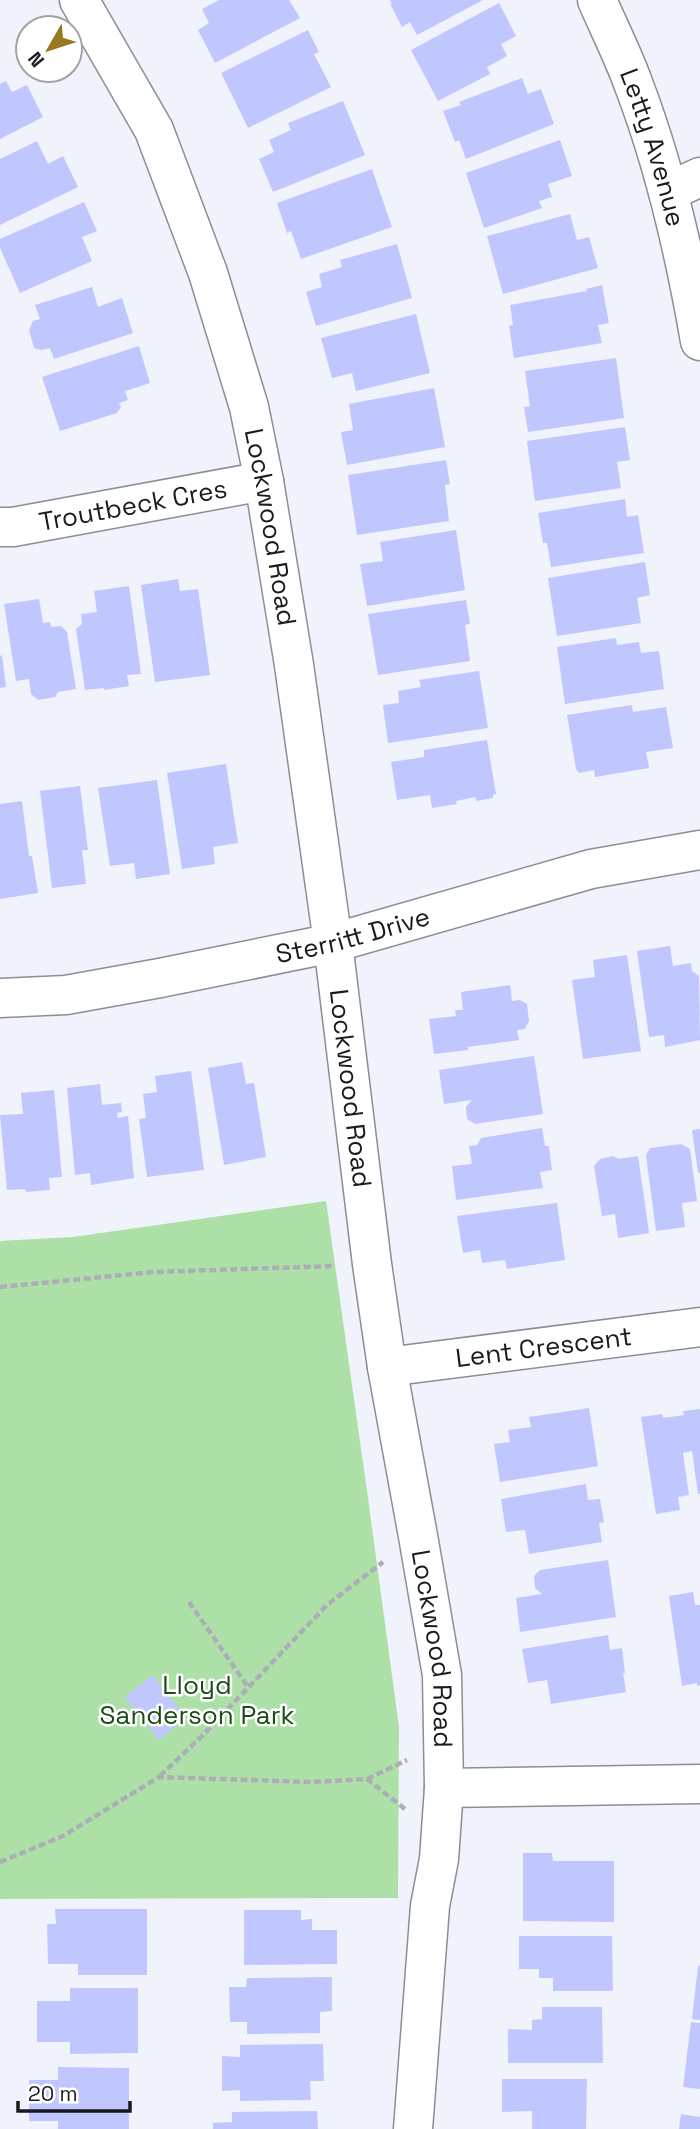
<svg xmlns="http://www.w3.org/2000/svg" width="700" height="2129" font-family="'Space Grotesk',sans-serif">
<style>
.green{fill:#ade0a6}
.building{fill:#c0c7fe}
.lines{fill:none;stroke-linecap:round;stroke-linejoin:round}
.minor-casing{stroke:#8c8e97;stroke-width:41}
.tertiary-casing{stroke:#8c8e97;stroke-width:41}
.path{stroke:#acaeb6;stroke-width:4.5;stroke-dasharray:7 3.5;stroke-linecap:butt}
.minor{stroke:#fff;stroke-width:38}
.tertiary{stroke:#fff;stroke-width:38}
.labels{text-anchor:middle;stroke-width:5;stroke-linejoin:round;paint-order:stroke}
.street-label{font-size:26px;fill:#191a1d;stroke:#fff}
.park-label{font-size:26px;fill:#1d4b18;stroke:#fff}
</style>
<rect width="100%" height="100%" fill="#f0f2fc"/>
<path class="green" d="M326 1201 368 1498 399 1727 398 1898 0 1899V1241L73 1237Z"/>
<path class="building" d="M219 0H289L300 18 215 63 198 30 209 23 202 9Z
M390 0H483L417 35 410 22 402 27 390 4H392Z
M499 3 516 36 501 44 507 56 487 67 490 74 438 101 411 50Z
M308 30 319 52 314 54 331 87 248 128 221 73Z
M522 78 528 94 541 89 554 124 466 159 459 140 455 142 443 111 461 105 459 102Z
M6 81 12 92 27 85 43 117 0 139V84Z
M343 101 365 155 273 192 259 159 274 152 269 140 291 130 288 123Z
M560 140 572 176 548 184 552 197 539 201 542 208 484 228 466 173Z
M37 141 48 164 63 156 78 187 0 225V159Z
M372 169 392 227 301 259 291 231 287 233 277 203Z
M84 202 97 231 82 237 92 261 20 293 0 248V239Z
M570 214 577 240 589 237 598 268 503 294 487 236Z
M397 244 412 298 316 326 306 292 322 287 319 274 342 267 340 260Z
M602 285 609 323 598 325 602 343 514 358 509 326 513 325 510 305 587 291 586 289Z
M92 287 98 307 122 298 133 333 54 359 50 348 41 350 34 348 29 330 33 321 40 319 35 305Z
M416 314 430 373 356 391 352 373 332 378 321 338Z
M139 346 150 383 125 391 128 400 119 403 121 407 117 413 60 431 42 377Z
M616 358 624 418 528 432 524 407 530 406 525 371Z
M434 388 445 447 347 465 341 432 353 430 349 404Z
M625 427 630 460 617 462 621 488 535 501 527 441Z
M446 460 450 484 445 485 449 521 357 535 348 475Z
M625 499 627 517 638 515 644 553 551 567 547 543H543L538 513Z
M456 530 465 590 367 606 360 564 383 561 380 542Z
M645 562 650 595 637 598 641 623 557 636 548 578Z
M178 579 180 591 198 589 210 675 155 682 141 585Z
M129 586 141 674 127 675 129 686 104 690V688L85 690 76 629 82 624 81 614 97 612 94 591Z
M39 599 43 623 50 622 51 627 61 626 67 632 76 689 58 692 55 697 38 700 31 694 29 679 16 681 4 604Z
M466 600 470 624 465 625 470 661 378 675 368 614Z
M616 638 617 645 639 642 641 653 659 651 664 689 565 704 557 647Z
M2 655 6 687 0 688V656Z
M479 671 488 728 388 743 383 705 399 703 398 691 421 687 419 680Z
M632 705 633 712 666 707 673 748 646 752 649 768 595 777 594 770 579 773 576 769 567 715Z
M487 740 496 794 493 795V798L476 801V797L456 801 457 804 432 808 430 795 397 800 391 762 424 757V750Z
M226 764 238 843 213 847 215 864 182 869 167 773Z
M157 780 170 874 136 879 134 863 110 866 98 788Z
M80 786 88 850H82L86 884 52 888 40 791Z
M22 801 29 856H32L38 893 0 899V804Z
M670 946 673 966 691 963 692 971 699 976 700 1040 665 1047 664 1035 649 1037 637 951Z
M627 955 641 1051 583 1059 572 980 595 977 593 960Z
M510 985 512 1001 520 1000 527 1004 529 1021 525 1029 517 1030 519 1040 468 1047V1050L434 1054 429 1019 456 1016 455 1010H463L461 992Z
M534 1056 543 1114 475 1124 467 1119 466 1107 472 1100 444 1104 439 1070Z
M242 1062 246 1084 254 1083 266 1157 224 1165 208 1068Z
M191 1071 204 1170 147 1177 139 1119 146 1118 143 1094 157 1092 155 1076Z
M100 1084 102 1105 121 1103 122 1112 117 1113 118 1118 128 1116 134 1178 91 1185 90 1173 75 1175 67 1088Z
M54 1090 62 1177 49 1178 50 1190 26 1192 25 1189 7 1190 0 1115 23 1114 21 1093Z
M542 1128 545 1146H549L552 1170 540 1172 543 1188 456 1200 452 1166 472 1164 469 1146 477 1145 481 1138Z
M700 1129V1173H698L692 1130Z
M681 1144 690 1149 697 1201 682 1203 685 1227 656 1231 646 1155 650 1148Z
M613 1156 618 1159 638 1156 649 1233 618 1238 615 1214 602 1216 594 1166 600 1159Z
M557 1203 565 1260 507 1269 505 1260 482 1263 480 1250 463 1253 457 1216Z
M589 1408 598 1466 500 1482 494 1444 510 1442 508 1430 531 1427 529 1417Z
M700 1409V1494H698L692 1451 683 1453 689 1495 678 1497 680 1510 656 1514 641 1417 662 1414 663 1418 684 1415 683 1411Z
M586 1484 588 1500 600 1499 604 1522 599 1523 602 1542 529 1554 525 1530 506 1532 501 1499Z
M608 1560 616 1617 520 1632 516 1598 542 1594 535 1588 534 1576 540 1570Z
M693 1592 695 1605H700V1685L697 1686V1683L682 1686 669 1596Z
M608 1635 610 1650 622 1648 625 1673H623L626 1692 551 1704 547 1680 528 1683 522 1649Z
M152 1675 186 1718 159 1740 125 1697Z
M523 1853H552L553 1861H614V1922L523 1921Z
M55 1909H147V1975H78V1964H48L47 1924H56Z
M244 1910H301V1920L312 1919V1930H337V1964L244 1965Z
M519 1936H612L613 1991H553V1978H539V1969H519Z
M698 1966H700V2020L692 2019Z
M332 1977V2011L320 2012V2033L247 2034V2022H230L229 1987H246L247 1978Z
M70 1988H138V2053L70 2054V2042H37V2001H70Z
M542 2007H602L603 2063H508V2029L532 2030V2020L542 2019Z
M691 2022 700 2023V2089L683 2087Z
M323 2044 324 2081H310L311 2100 240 2101V2090L222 2091V2056L240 2057V2045Z
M58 2067 129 2068V2129H58V2121H29V2080H58Z
M502 2079H587L586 2129H532V2111L502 2112Z
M317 2111 318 2129H213V2123L232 2122V2112Z
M681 2114 700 2117V2129H679Z"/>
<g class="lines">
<defs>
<g id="minor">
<path id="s1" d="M79 0 154 130 208 273 249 407 264 481 294 665 333 943 372 1264 387 1367 418 1536 442 1675 444 1788 439 1859 430 1906 413 2129"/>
<path id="s2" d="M597 0C609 28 623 55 633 83 665 166 685 254 700 341"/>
<path d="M668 192 700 177"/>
<path id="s3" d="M0 527H13L264 481"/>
<path id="s4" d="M387 1367 700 1327"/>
<path d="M444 1788 700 1784"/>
</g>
<g id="tertiary">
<path id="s5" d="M0 998 66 995 160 978 333 943 591 869 700 850"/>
</g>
</defs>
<use href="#minor" class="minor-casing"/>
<use href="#tertiary" class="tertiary-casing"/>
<path class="path" d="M0 1287 154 1272 334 1266
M189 1602 248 1687
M160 1776 203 1735 327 1605 383 1562
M367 1779 407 1760
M0 1862 63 1836 159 1777 311 1782 367 1779 405 1809"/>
<use href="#minor" class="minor"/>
<use href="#tertiary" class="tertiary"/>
</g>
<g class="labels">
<g class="street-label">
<text dy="9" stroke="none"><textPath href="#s2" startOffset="158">Letty Avenue</textPath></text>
<text dy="9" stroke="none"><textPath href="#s3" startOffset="135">Troutbeck Cres</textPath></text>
<text dy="9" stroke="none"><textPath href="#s1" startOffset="565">Lockwood Road</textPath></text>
<text dy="9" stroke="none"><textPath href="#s5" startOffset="359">Sterritt Drive</textPath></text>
<text dy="9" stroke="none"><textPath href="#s1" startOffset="1132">Lockwood Road</textPath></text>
<text dy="9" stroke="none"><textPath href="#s4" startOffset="158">Lent Crescent</textPath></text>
<text dy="9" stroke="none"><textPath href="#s1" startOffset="1699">Lockwood Road</textPath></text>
</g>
<g class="park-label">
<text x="197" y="1694">Lloyd<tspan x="197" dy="30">Sanderson Park</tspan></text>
</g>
</g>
<g transform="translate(49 49) rotate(231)"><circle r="33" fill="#ffffff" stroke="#a3a3a5" stroke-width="2"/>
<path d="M0-5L12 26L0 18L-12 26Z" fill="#977921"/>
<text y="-10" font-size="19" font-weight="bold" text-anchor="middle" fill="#191a1d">N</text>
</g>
<path d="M18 2101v10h112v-10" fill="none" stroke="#191a1d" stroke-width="3.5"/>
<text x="28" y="2101" font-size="21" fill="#191a1d" stroke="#ffffff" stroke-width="5" paint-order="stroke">20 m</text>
</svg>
